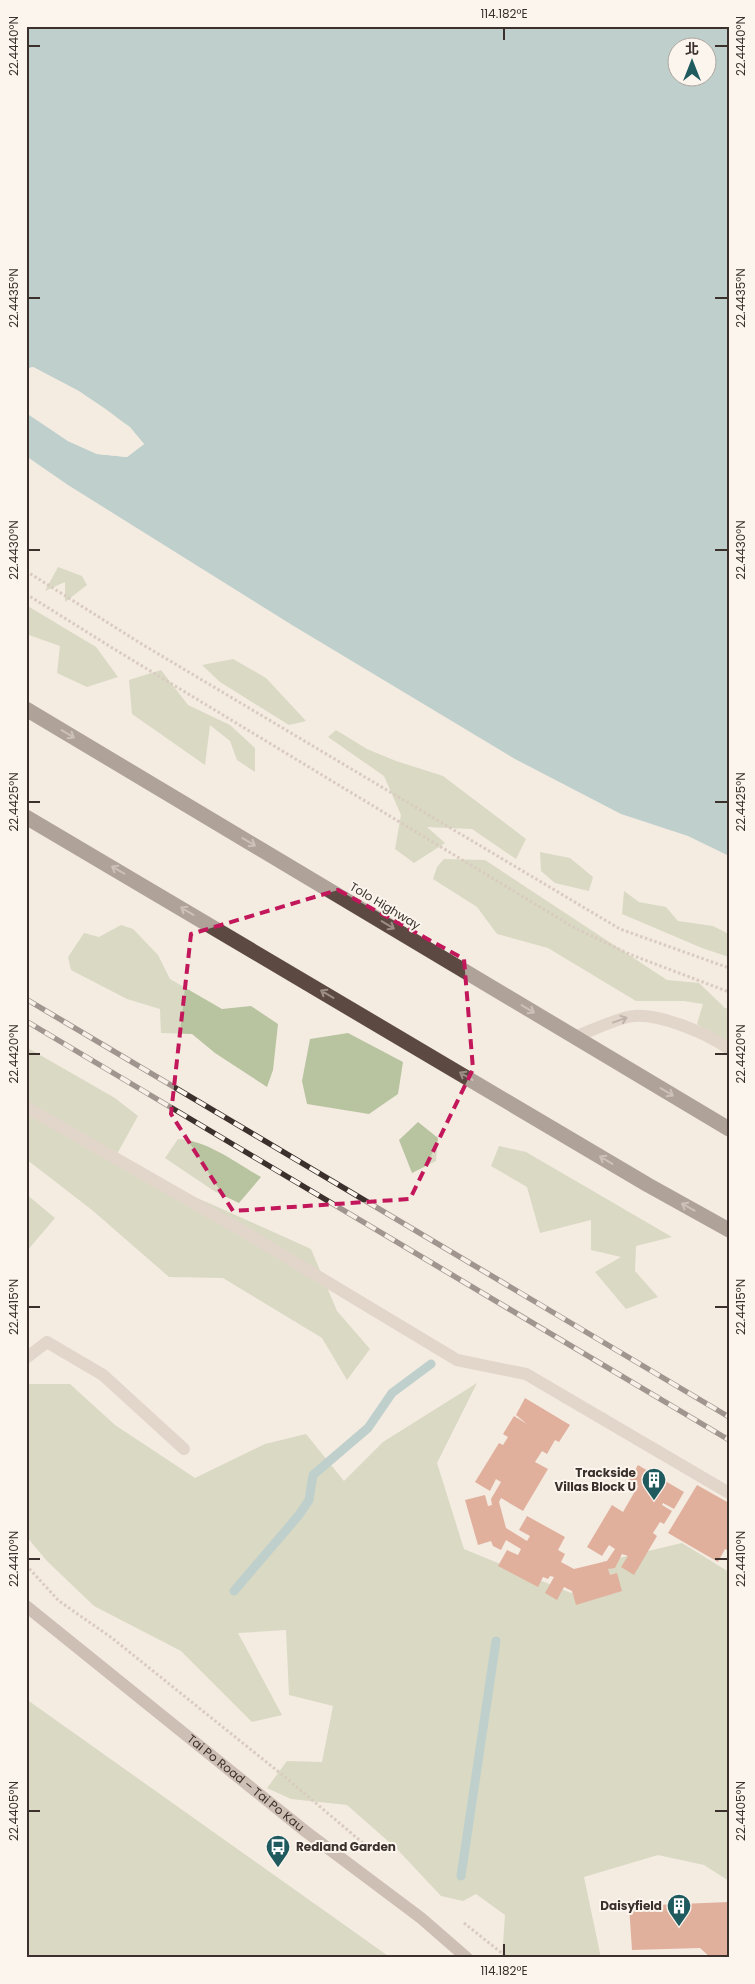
<svg xmlns="http://www.w3.org/2000/svg" width="755" height="1984" font-family="Poppins,'Noto Sans TC',sans-serif">
<style>
.green{fill:#b8c4a0}
.water{fill:#7fb0b2;fill-rule:evenodd}
.pier{fill:#f4ebe1}
.lines{fill:none;stroke-linecap:round;stroke-linejoin:round}
.stream{stroke:#7fb0b2;stroke-width:9}
.building{fill:#c8694b}
.path{stroke:#b9a596;stroke-width:3;stroke-dasharray:2.5 2.5;stroke-linecap:butt}
.service{stroke:#cdbbac;stroke-width:12}
.secondary{stroke:#a18a7d;stroke-width:12}
.motorway{stroke:#5c4a42;stroke-width:15}
.rail-casing{stroke:#3b302b;stroke-width:5.5}
.rail{stroke:#fbf5ee;stroke-width:4;stroke-dasharray:11;stroke-linecap:butt}
.oneway{stroke:#9c8e87}
.oneway2{stroke:#7d6f65}
.marked{fill:none;stroke:#c2185b;stroke-width:4;stroke-dasharray:10 6;stroke-linejoin:round}
.ticks{fill:none;stroke:#3b302b;stroke-width:2}
.labels{text-anchor:middle;stroke-width:4;stroke-linejoin:round;paint-order:stroke}
.street-label{font-size:12px;fill:#3b302b;stroke:#fbf5ee}
.poi-label{font-size:12px;font-weight:bold;fill:#3b302b;stroke:#fbf5ee;text-anchor:end}
.neatline{fill:none;stroke:#3b302b;stroke-width:2}
.ticks-label{font-size:12px;text-anchor:middle;fill:#3b302b}
</style>
<rect width="100%" height="100%" fill="#f4ebe1"/>
<path class="green" d="M58 567 82 576 87 585 65 602V582L45 591Z
M26 605 96 647 118 677 87 687 57 673 60 646 26 634Z
M233 659 266 678 306 721 289 725 220 682 202 665Z
M161 670 188 705 230 725 255 748V772L237 760 230 741 210 725 205 765 132 714 129 680Z
M336 730 367 749 396 761 443 776 526 839 516 859 472 829 427 827 445 843 414 863 395 849 401 815 384 776 328 737Z
M540 852 570 858 593 877 589 891 555 883 541 871Z
M444 859 485 860 667 980 699 983 724 1007H722L729 1009V1045L697 1024 703 1004 684 1001H636L548 948 497 934 477 907 433 879 437 867Z
M624 891 639 902 666 907 678 921 713 926 729 934V957L702 948 622 914Z
M121 925 133 929 158 955 170 979 222 1009 251 1006 278 1024 273 1070 267 1087 215 1053 192 1034 161 1033 160 1009 127 999 71 970 68 957 84 933 99 937Z
M348 1033 403 1062 398 1094 369 1114 307 1104 302 1081 310 1039Z
M26 1047 115 1098 138 1116 112 1163 211 1204 311 1249 337 1311 370 1349 347 1380 322 1338 223 1278 169 1277 92 1210 26 1159Z
M418 1122 438 1138 436 1161 412 1173 399 1140Z
M178 1139C207 1140 236 1163 261 1177L239 1203 214 1191 165 1158Z
M499 1146 526 1152 672 1237 636 1246 635 1271 658 1297 626 1309 595 1272 621 1257 591 1250V1220L540 1233 527 1187 491 1166Z
M26 1194 55 1218 26 1252Z
M477 1383 437 1463 464 1549 571 1593 596 1588 602 1562 682 1543 729 1572V1881L704 1865 658 1855 584 1877 601 1958H502L505 1915 476 1894 463 1901 441 1896 397 1849 347 1805 291 1799 267 1788 287 1761 322 1762 333 1706 289 1695 286 1630 238 1633 282 1715 252 1722 181 1651 94 1606 47 1561 26 1536V1384H70L115 1425 195 1478 265 1444 306 1434 344 1481 383 1442Z
M26 1699 391 1958H26Z"/>
<path class="water" d="M26 26H729V856L688 836 621 814 515 759 292 625 68 485 26 456V412L68 441 97 454 127 457 144 444C115 409 73 388 33 367L26 369ZM678 48H708V78H678Z"/>
<path class="pier" d="M33 367 79 391 130 427 144 444 127 457 97 454 68 441 26 413V410L69 439 98 451 126 455 140 443 128 429 78 393 33 369 26 371V369Z"/>
<g class="lines">
<path class="stream" d="M234 1591 299 1515 309 1500 313 1475 368 1428 392 1393 431 1364
M461 1876 496 1641"/>
</g>
<path class="building" d="M525 1398 570 1425 559 1442 555 1440 547 1454 542 1451 535 1462 548 1469 523 1511 501 1498 499 1502 506 1528 527 1541 530 1536 519 1530 527 1516 565 1537 558 1550 565 1554 561 1562 574 1569 607 1561 615 1549 609 1545 602 1556 587 1547 612 1505 623 1512 638 1486 629 1480 638 1465 684 1492 674 1509 663 1503 662 1505 672 1511 664 1524 660 1522 653 1533 657 1536 634 1575 621 1567 628 1556 622 1554 615 1568 608 1569 610 1575 617 1573 622 1591 576 1605 572 1591 564 1587 557 1600 545 1593 554 1577 550 1576 548 1579 543 1577 538 1587 498 1566 507 1550 518 1555 521 1549 506 1540 501 1550 493 1546 491 1541 478 1545 465 1500 485 1495 488 1506 492 1505 491 1499 501 1482 496 1479 490 1491 475 1482 499 1443 503 1445 508 1437 503 1434 514 1416 527 1424 516 1415Z
M697 1485 729 1503V1551L725 1549 718 1562 668 1533Z
M729 1902V1958H711L700 1948 632 1950 629 1906Z"/>
<g class="lines">
<path class="path" d="M26 571 140 643 620 929 729 968
M26 594 119 652 573 927 629 954 729 992
M26 1565 59 1601 112 1638 285 1777 370 1849
M464 1923 508 1958"/>
<path class="service" d="M575 1037C588 1032 622 1016 634 1016 661 1014 707 1033 729 1049
M26 1107 246 1233 457 1360 526 1374 729 1493
M26 1358 47 1342 103 1375 184 1449"/>
<path class="secondary" id="s1" d="M26 1606 305 1831 421 1918 467 1958"/>
<path class="motorway" d="M26 709 729 1129
M26 817 648 1185 729 1230"/>
<defs>
<path id="rail" d="M26 999 729 1417
M26 1021 729 1440"/>
</defs>
<use href="#rail" class="rail-casing"/>
<use href="#rail" class="rail"/>
</g>
<defs><path id="oneway-shaft" d="M-6 0H5M1.5-3L5.5 0L1.5 3" fill="none" stroke-width="1.6" stroke-linecap="round" stroke-linejoin="round" transform="scale(1.25)"/></defs>
<g class="oneway">
<use href="#oneway-shaft" transform="translate(68 734) rotate(31)"/>
<use href="#oneway-shaft" transform="translate(249 842) rotate(31)"/>
<use href="#oneway-shaft" transform="translate(118 870) rotate(-150)"/>
<use href="#oneway-shaft" transform="translate(187 911) rotate(-149)"/>
<use href="#oneway-shaft" transform="translate(388 925) rotate(31)"/>
<use href="#oneway-shaft" transform="translate(327 994) rotate(-149)"/>
<use href="#oneway-shaft" transform="translate(528 1009) rotate(31)"/>
<use href="#oneway-shaft" transform="translate(466 1076) rotate(-149)"/>
<use href="#oneway-shaft" transform="translate(667 1092) rotate(31)"/>
<use href="#oneway-shaft" transform="translate(606 1160) rotate(-149)"/>
<use href="#oneway-shaft" transform="translate(688 1207) rotate(-151)"/>
</g>
<use class="oneway2" href="#oneway-shaft" transform="translate(620 1020) rotate(-20)"/>
<path d="M0 0H755V1984H0ZM338 890 464 959 473 1069 410 1199 233 1211 171 1114 191 934Z" fill="#f4ebe1" fill-opacity=".55" fill-rule="evenodd"/>
<path class="marked" d="M338 890 464 959 473 1069 410 1199 233 1211 171 1114 191 934Z"/>
<path class="ticks" d="M504 28V40M28 46H40M715 46H728M28 298H40M715 298H728M28 550H40M715 550H728M28 802H40M715 802H728M28 1054H40M715 1054H728M28 1307H40M715 1307H728M28 1559H40M715 1559H728M28 1811H40M715 1811H728M504 1944V1956"/>
<defs>
<symbol id="building-pin" viewBox="-11 -11 22 30"><path d="M0 17L-7.5 6A9.5 9.5 0 1 1 7.5 6Z" fill="#1f5a5e" stroke="#fbf5ee"/><path d="M-4-6H4V6H1V3H-1V6H-4ZM-2.5-4.3h1.7v1.8h-1.7ZM.8-4.3h1.7v1.8H.8ZM-2.5-1h1.7V.8h-1.7ZM.8-1h1.7V.8H.8Z" fill="#fff"/></symbol>
<symbol id="bus-pin" viewBox="-11 -11 22 30"><path d="M0 17L-7.5 6A9.5 9.5 0 1 1 7.5 6Z" fill="#1f5a5e" stroke="#fbf5ee"/><path d="M-5-6H5V4H4V6H2V4H-2V6H-4V4H-5ZM-3.5-4V0h7V-4ZM-3.5 1.2v1.5H-2V1.2ZM2 1.2v1.5H3.5V1.2Z" fill="#fff"/></symbol>
</defs>
<g fill-rule="evenodd">
<use href="#building-pin" x="640" y="1466" width="28" height="38"/>
<use href="#bus-pin" x="264" y="1833" width="28" height="38"/>
<use href="#building-pin" x="665" y="1892" width="28" height="38"/>
</g>
<g class="labels">
<g class="street-label">
<text transform="translate(385 906) rotate(31)" y="4">Tolo Highway</text>
<text dy="4" stroke="none"><textPath href="#s1" startOffset="282">Tai Po Road – Tai Po Kau</textPath></text>
</g>
<g class="poi-label">
<text x="636" y="1477">Trackside<tspan x="636" dy="14">Villas Block U</tspan></text>
<text x="296" y="1851" text-anchor="start">Redland Garden</text>
<text x="662" y="1910">Daisyfield</text>
</g>
</g>
<rect width="755" height="1984" fill="none" stroke="#fbf5ee" stroke-width="55"/>
<g transform="translate(692 62)"><circle r="24" fill="#fbf5ee" stroke="#aea6a0"/>
<path d="M0-4L9 19L0 12L-9 19Z" fill="#1f5a5e"/>
<text y="-8" font-size="14" font-weight="bold" text-anchor="middle" fill="#3b302b">北</text>
</g>
<rect x="28" y="28" width="700" height="1928" class="neatline"/>
<g class="ticks-label">
<text x="504" y="18">114.182°E</text>
<text transform="translate(14 46) rotate(-90)" y="4">22.4440°N</text>
<text transform="translate(741 46) rotate(-90)" y="4">22.4440°N</text>
<text transform="translate(14 298) rotate(-90)" y="4">22.4435°N</text>
<text transform="translate(741 298) rotate(-90)" y="4">22.4435°N</text>
<text transform="translate(14 550) rotate(-90)" y="4">22.4430°N</text>
<text transform="translate(741 550) rotate(-90)" y="4">22.4430°N</text>
<text transform="translate(14 802) rotate(-90)" y="4">22.4425°N</text>
<text transform="translate(741 802) rotate(-90)" y="4">22.4425°N</text>
<text transform="translate(14 1054) rotate(-90)" y="4">22.4420°N</text>
<text transform="translate(741 1054) rotate(-90)" y="4">22.4420°N</text>
<text transform="translate(14 1307) rotate(-90)" y="4">22.4415°N</text>
<text transform="translate(741 1307) rotate(-90)" y="4">22.4415°N</text>
<text transform="translate(14 1559) rotate(-90)" y="4">22.4410°N</text>
<text transform="translate(741 1559) rotate(-90)" y="4">22.4410°N</text>
<text transform="translate(14 1811) rotate(-90)" y="4">22.4405°N</text>
<text transform="translate(741 1811) rotate(-90)" y="4">22.4405°N</text>
<text x="504" y="1975">114.182°E</text>
</g>
</svg>
